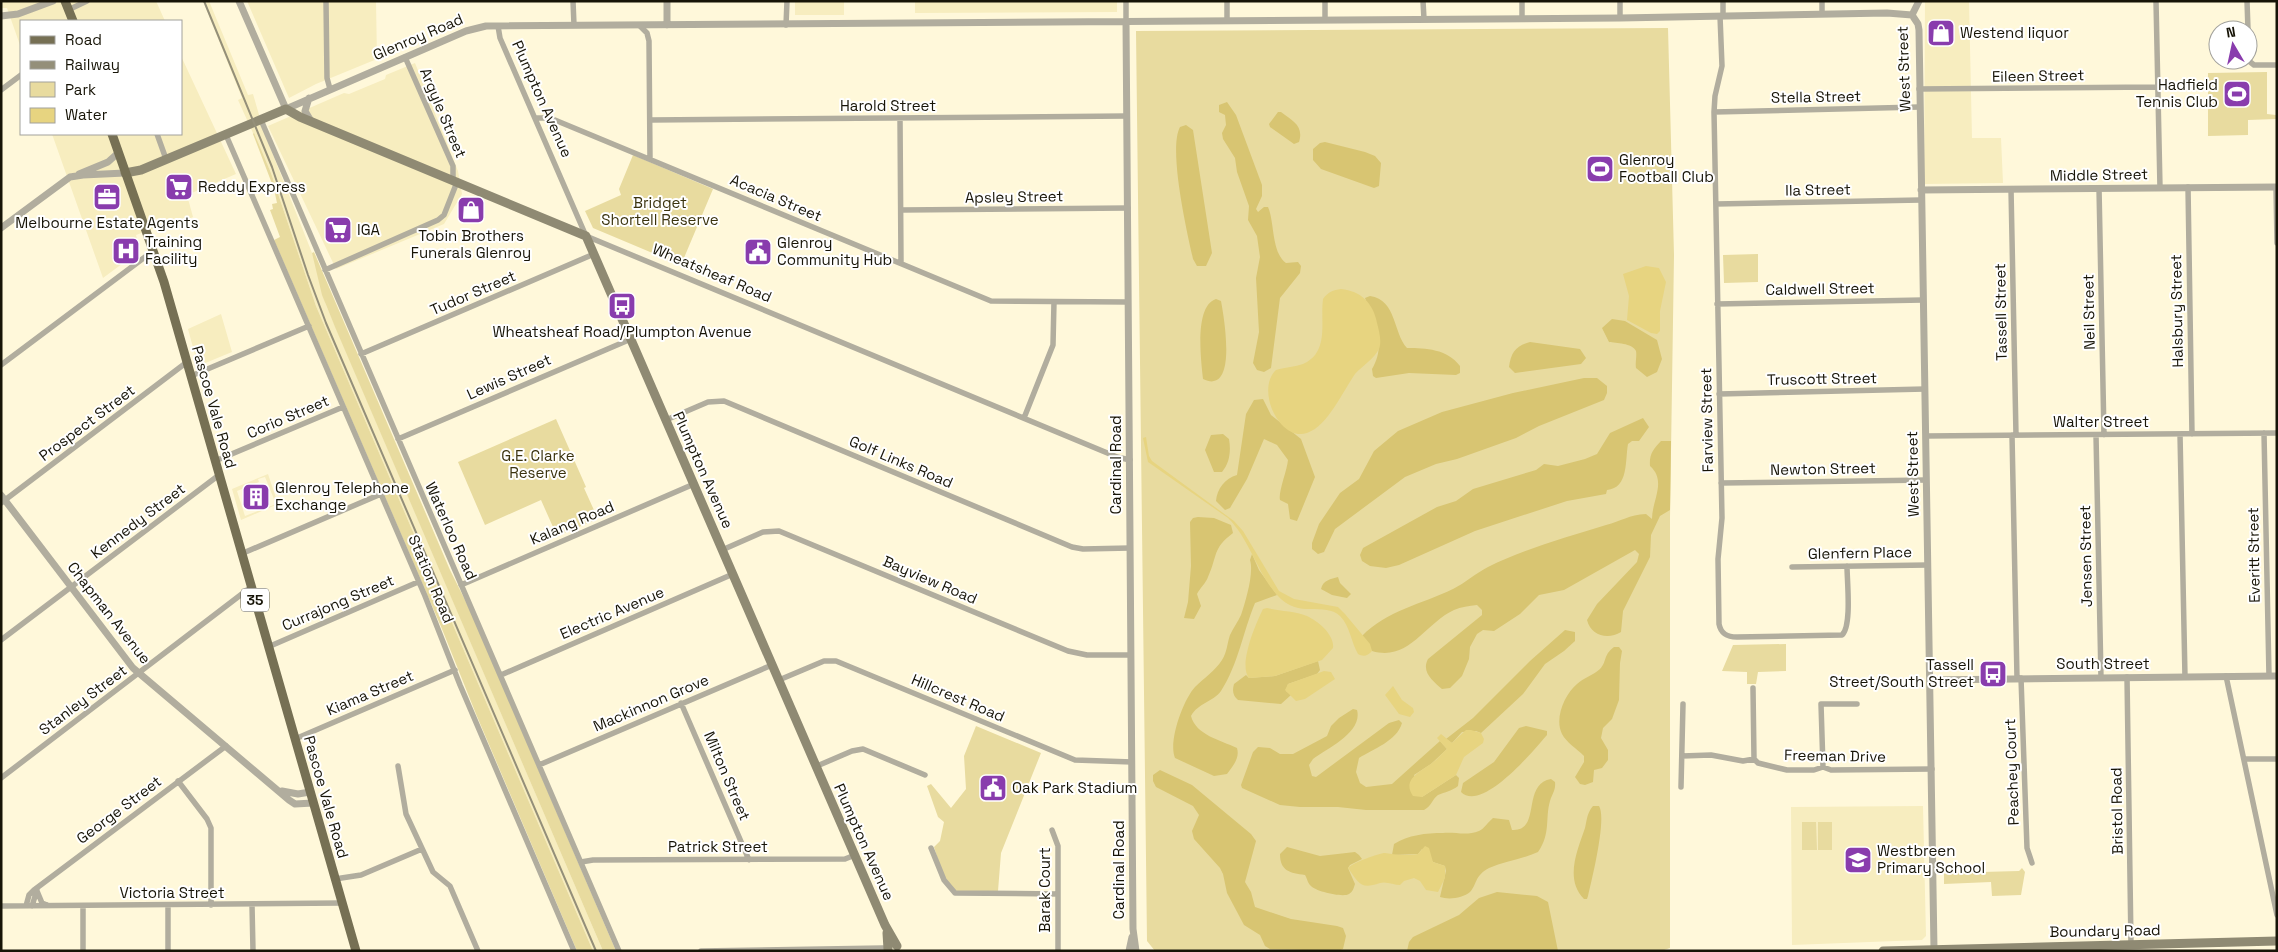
<svg xmlns="http://www.w3.org/2000/svg" width="2278" height="952" font-family="'Space Grotesk',sans-serif">
<style>
.built{fill:#f7edbf;fill-rule:evenodd}
.green{fill:#e8db9f}
.forest{fill:#d8c572}
.water{fill:#e7d480}
.lines{fill:none;stroke-linecap:round;stroke-linejoin:round}
.minor{stroke:#b1ad9e;stroke-width:5.5}
.tertiary{stroke:#b1ad9e;stroke-width:7}
.secondary{stroke:#8f8a73;stroke-width:9}
.primary{stroke:#767054;stroke-width:9}
.rail{stroke:#948f79;stroke-width:2}
.labels{text-anchor:middle;stroke-width:4;stroke-linejoin:round;paint-order:stroke}
.shield{fill:#fff;stroke:#5d5a51;stroke-width:1}
.shield-label{font-size:14px;font-weight:bold;fill:#171407}
.poi-label{font-size:15px;fill:#171407;stroke:#fff;text-anchor:start}
.street-label{font-size:15px;fill:#171407;stroke:#fff}
.park-label{font-size:15px;fill:#3b330e;stroke:#fff}
</style>
<rect width="100%" height="100%" fill="#fff8da"/>
<path class="built" d="M1 1H156L165 21H21V48L7 8H1Z
M203 1H209L248 95 253 94 264 132 316 263 326 305 603 951H593L316 306 271 173 238 100 242 98Z
M247 1H376L377 59 316 84 289 98Z
M795 1H844V15H795Z
M915 1H1117V12L915 13Z
M1925 1H1969L1972 138H2001L2003 183 1924 184Z
M181 56 236 174 187 195 193 217 157 233 155 228 136 235 139 247 138 252 103 278 52 134H181Z
M415 63 458 171 462 194 444 224 336 269 268 126 344 93 349 94 385 79 386 75Z
M221 314 232 352 198 366 188 329Z
M268 474 278 504 241 520 232 489ZM265 477 276 504 245 516 237 491 259 482 258 479Z
M1923 806 1926 936 1922 940 1792 945 1791 807Z"/>
<path class="green" d="M1668 28 1674 255 1670 518V948L1661 951H1155L1147 941 1136 31Z
M2267 72V114L2276 115V119L2248 120V135L2208 136V73Z
M254 133 271 173 316 306 593 951H577L476 714 442 629 274 240 280 237 270 210 273 209 272 204 277 203 274 189 253 134Z
M633 155 713 189 681 265 593 228 585 211 621 195 619 189Z
M314 252 450 570 471 612 616 951H603L335 327 322 295 312 253Z
M1758 254V282L1724 283 1723 255Z
M556 419 586 487 584 488 598 519 557 536 541 500 485 525 458 462Z
M1786 644V671L1758 672 1756 684H1747V672L1722 671 1733 645Z
M976 726 1041 753 1001 853 998 891 958 892C944 883 939 862 934 847L940 841 944 822 938 817 927 786 931 784 951 808 966 789 964 756Z
M1802 822H1816L1817 850H1802Z
M1832 822V850H1818V822Z
M2022 868 2025 872 2021 895 1992 896 1991 882 1944 884V873L2019 871Z"/>
<path class="forest" d="M1227 102 1236 115 1262 185V196L1256 209 1258 212 1264 207H1268C1275 223 1271 252 1286 263L1298 262 1301 266 1300 273 1280 298 1271 368 1264 372 1257 370 1253 363 1259 332 1256 278 1260 257 1257 236 1248 220 1249 206 1237 172 1235 158 1223 139 1222 133 1226 125 1225 115 1219 112V105Z
M1278 112H1281C1293 121 1304 126 1299 142L1294 144 1270 127 1269 124Z
M1186 125 1193 130 1212 253 1206 266H1197L1193 259C1187 232 1168 149 1180 127Z
M1325 142 1365 152 1375 156 1381 163 1379 186 1374 188 1321 169 1313 160V149L1320 143Z
M1370 296C1397 300 1393 333 1407 348 1426 348 1447 349 1460 366V373L1456 375 1409 373 1376 378 1373 376 1372 369C1387 344 1374 322 1365 298Z
M1216 299 1221 301C1224 317 1238 396 1203 379 1201 360 1194 306 1216 299Z
M1612 319 1625 321 1657 340 1662 359 1657 372 1647 377 1636 368C1635 363 1637 356 1636 351 1632 343 1616 343 1609 342L1602 328Z
M1530 342 1580 349 1586 358 1581 364 1515 373 1509 367C1511 352 1516 346 1530 342Z
M1584 378H1597L1607 386V393L1604 400 1539 426 1516 438 1457 459 1436 464 1405 477 1335 529 1324 552 1318 554 1312 549V543L1319 524 1340 493 1359 479 1374 451 1398 431 1442 412 1513 393Z
M1263 399 1271 415 1301 439 1315 477 1297 521 1290 519 1288 504 1280 500C1278 492 1287 471 1288 460L1277 445 1264 439 1247 479 1230 508 1225 510 1216 501C1217 489 1225 478 1237 475L1246 414 1254 400Z
M1643 418 1649 427 1639 441H1632L1628 444C1625 460 1629 488 1607 490L1606 494 1567 501 1475 531 1399 565 1386 568 1370 566 1362 561 1360 555 1363 548 1437 507 1456 501 1473 489 1536 470 1544 464 1558 466 1585 459 1597 454 1610 433Z
M1223 434 1229 439C1231 450 1230 463 1222 472H1214L1205 450 1211 435Z
M1661 441H1671L1670 510 1660 516 1651 535 1650 557 1623 611 1621 632C1608 640 1591 636 1587 620L1597 604 1637 562 1639 554 1635 550 1564 590 1539 595 1520 614 1494 631 1483 630 1477 634 1470 647 1469 659 1462 676 1450 688 1442 689C1433 681 1421 672 1428 659L1482 615V610L1477 605C1469 606 1461 607 1454 610 1424 624 1409 662 1372 651L1362 636C1386 611 1422 604 1453 589 1465 583 1476 573 1488 567 1524 549 1567 537 1606 525 1621 521 1629 515 1646 514L1652 519C1652 500 1667 481 1650 466 1649 455 1653 449 1661 441Z
M1198 517 1214 518 1231 525 1233 533C1212 549 1218 555 1208 577 1206 583 1200 588 1197 594L1201 606 1194 619 1184 618 1188 602 1191 566 1190 522 1193 518Z
M1252 554 1259 570 1277 595 1255 603C1243 632 1238 665 1221 691 1213 702 1198 703 1191 716 1196 735 1220 740 1237 748 1240 758 1233 766 1227 774L1214 776 1175 758C1168 742 1183 700 1195 687 1204 678 1215 671 1222 660 1227 652 1227 644 1230 635 1233 628 1238 622 1241 615 1246 600 1254 573 1250 560Z
M1338 577 1340 583 1351 594 1347 598 1332 595 1321 589C1323 580 1331 579 1338 577Z
M1565 630 1575 632V641L1564 651 1545 664 1523 694 1481 733 1476 731 1462 732 1452 743 1446 739 1473 718 1530 661Z
M1614 647H1619L1622 651 1620 663 1619 700 1612 719 1603 728 1601 738 1608 750V760L1602 768 1594 770 1593 782 1585 785 1580 784 1575 777 1584 762V756C1577 749 1566 742 1562 734 1554 718 1565 694 1577 684 1583 678 1594 675 1600 669 1607 662 1603 655 1614 647Z
M1318 661 1320 670 1317 674 1288 684 1286 691 1291 695 1281 704 1238 700C1233 696 1232 691 1234 684L1246 675 1249 678 1275 676Z
M1353 709 1357 710C1363 732 1328 748 1313 759L1309 765 1312 776 1316 777 1389 723 1399 720 1402 723C1397 741 1373 749 1359 758L1356 772 1360 783 1366 787 1392 784 1440 741 1447 749 1431 764 1414 775 1422 797 1456 775 1459 778 1458 786C1452 791 1445 792 1438 795 1432 799 1432 806 1424 810H1366L1338 807H1300L1280 805 1242 788 1241 785 1253 752 1258 747 1270 748 1280 754H1293L1327 736 1331 726 1339 718Z
M1526 726 1547 731V735C1534 750 1482 813 1461 792L1463 783 1494 762 1519 728Z
M1160 770 1192 785 1251 834 1256 841 1245 882 1251 892 1255 907 1291 919 1337 926 1343 928 1346 936 1343 949 1338 951 1270 949 1265 946 1260 935 1244 925 1227 893 1223 874 1220 868 1194 839 1192 831 1199 815 1193 806 1156 787 1153 781V775Z
M1551 779 1555 782C1556 790 1552 794 1550 801 1545 818 1551 834 1538 852 1523 859 1505 861 1489 868 1474 876 1477 885 1470 892 1463 898 1449 900 1440 897L1446 871 1445 866 1433 862 1422 849 1418 854 1392 855 1394 844C1408 835 1426 833 1443 833 1456 832 1467 836 1479 831 1484 829 1488 822 1493 818L1509 820 1512 830C1542 832 1521 784 1551 779Z
M1593 806H1599C1607 818 1592 879 1588 896L1587 899H1584C1564 879 1578 849 1585 828 1587 819 1587 813 1593 806Z
M1287 847 1320 856 1355 852 1359 855 1362 859 1350 865 1348 868 1355 884C1354 887 1353 892 1349 894 1343 898 1315 891 1311 886 1308 884 1307 878 1305 875 1290 873 1280 871 1280 854Z
M1497 892 1537 896 1548 902 1558 951H1407L1409 942 1413 937 1459 915 1479 898Z"/>
<path class="water" d="M1646 266 1659 268 1666 282 1660 311V331L1657 334 1651 333 1627 320 1629 296 1623 274Z
M1341 289C1361 291 1373 303 1377 323 1379 331 1382 341 1379 349 1374 359 1362 366 1355 374 1343 391 1328 426 1307 433 1280 442 1255 390 1276 370 1285 367 1298 367 1307 362 1329 349 1320 320 1323 299 1328 292 1333 290 1341 289Z
M1146 437 1149 456 1152 461 1234 521 1243 531 1279 591 1294 599 1338 607 1345 614 1370 644 1372 651C1368 656 1363 657 1358 654 1351 642 1350 626 1340 616 1324 601 1299 620 1277 595 1256 571 1250 540 1228 518L1148 462 1143 438Z
M1267 608C1279 611 1295 611 1307 616 1318 621 1335 635 1333 648L1322 660 1275 676 1249 678C1238 665 1256 623 1263 609Z
M1324 671 1331 672 1335 679 1305 699 1296 701 1285 690 1288 684Z
M1393 686 1402 700 1413 708 1414 712 1410 717 1399 714 1385 695Z
M1466 730H1471L1481 733 1484 739 1483 743 1464 757 1456 775 1422 797 1413 796C1401 779 1422 771 1432 763 1438 759 1442 753 1447 749L1437 738 1441 734 1452 743Z
M1425 846 1429 848 1433 862 1445 866V878L1438 892 1426 890 1420 881 1414 878 1404 881 1400 885C1394 885 1386 881 1380 883 1360 890 1359 883 1348 868 1352 863 1379 853 1385 853 1396 855 1408 856 1418 854Z"/>
<g class="lines">
<path class="minor" d="M326 1 327 78 330 89
M573 1 574 25
M1126 1V21
M1227 1V20
M1325 1V20
M1423 1 1424 19
M1522 1V18
M1620 1V18
M1723 1V16
M1822 1V14
M2156 1 2160 188
M2247 1 2248 30
M68 10 87 1
M1720 16 1722 66 1715 96 1714 112 1722 518 1718 559 1719 624C1721 634 1727 637 1737 637L1842 635C1852 626 1847 581 1847 566
M639 25 647 33 649 41 650 159
M786 25 787 1
M498 26 500 38 586 236 1117 457 1130 460
M2248 50 2249 61 2254 65H2277
M405 57 453 166V180
M1919 89 2158 87
M1 90 21 75
M1714 112 1919 107
M535 118H550L991 301 1128 302
M900 118 901 263
M261 120 619 951
M650 120 1127 116
M157 134 166 159
M226 135 425 596 460 685 574 951
M2188 187 2192 434
M2276 187 2277 243
M2099 188 2104 435
M2011 189 2016 435
M1716 204 1921 200
M901 210 1128 208
M325 270 438 220 444 215 457 182
M1717 304 1923 300
M361 354 594 254
M1 365 153 251
M191 376 309 326
M1719 394 1925 389
M1024 418 1053 345 1054 302
M666 420 708 402 724 401 1072 547 1083 549 1130 548
M2264 433 2269 676
M2180 434 2185 677
M2012 435 2017 678
M2096 435 2101 678
M1926 436 2277 433
M398 439 631 339
M215 461 343 407
M1721 483 1926 480
M1 503 187 362
M722 550 763 532 779 531 1068 651 1087 655H1131
M241 554 381 494
M1792 567 1928 565
M461 585 694 484
M1 640 219 475
M268 647 418 582
M501 675 733 574
M2226 676 2277 915
M2127 677 2131 944
M2021 678 2027 848 2032 863
M779 680 824 661H836L1075 760 1132 762
M1753 688 1754 759
M681 703 749 860
M295 739 455 670
M1682 756 1711 755 1743 761 1754 759 1758 763 1787 770H1814L1823 767 1831 770 1932 769
M2245 759H2277
M539 765 772 665
M398 766 406 814 433 872 450 886 478 951
M817 766 852 751 863 749 925 775
M1823 767 1821 704H1857
M1 778 251 587
M178 781 207 819 211 828V905
M1681 787 1683 704
M1052 830 1058 846V951
M931 848 944 880 955 893 1058 894
M581 862 593 860 845 859 855 855
M335 879 361 875 422 849
M37 891 42 903 47 905
M252 905 253 951
M1 906 342 903
M26 906 29 895 34 890 226 746
M32 906 37 890
M83 906V951
M168 906V951
M701 951 883 948 887 950"/>
<path class="tertiary" d="M239 1 286 109 466 31 486 26 1620 18 1887 13 1912 15
M667 1V25
M1912 15 1918 24 1919 30 1934 949
M1912 15 1919 1
M1 16 18 14 53 1
M1126 21 1133 929 1136 951
M309 98 305 111 311 121
M79 174 108 162 118 153
M1921 190 2277 187
M1 228 70 177 83 175 125 173
M1 495 133 668 289 800 295 804 313 803
M1930 680 2277 676
M282 791 298 794 310 792
M1129 951 1132 937"/>
<path class="secondary" d="M125 173 141 170 286 109 300 117 586 236 885 925 897 946
M887 933 888 949
M1883 951 2277 941"/>
<path class="primary" d="M65 1 73 21
M112 134 164 282 356 951"/>
<path class="rail" d="M204 1 272 167 308 275 326 323 596 951"/>
</g>
<defs>
<symbol id="shop-square" viewBox="-11 -11 22 22"><rect x="-9" y="-9" width="18" height="18" rx="4" fill="#893cad" stroke="#fff"/><path d="M-5-2.5h2.3a2.7 3.5 0 0 1 5.4 0H5L5.5 6h-11ZM-1.5-2.5h3a1.5 2.3 0 0 0-3 0Z" fill="#fff"/></symbol>
<symbol id="stadium-square" viewBox="-11 -11 22 22"><rect x="-9" y="-9" width="18" height="18" rx="4" fill="#893cad" stroke="#fff"/><path d="M0-5a6.5 5 0 1 0 0 10a6.5 5 0 1 0 0-10ZM-3.5-1.8h7v3.6h-7Z" fill="#fff"/></symbol>
<symbol id="supermarket-square" viewBox="-11 -11 22 22"><rect x="-9" y="-9" width="18" height="18" rx="4" fill="#893cad" stroke="#fff"/><path d="M-6-5.5h2.5l.6 2H6L4.5 2H-2.5L-4.4-4H-6ZM-1.5 3.2a1.3 1.3 0 1 0 .1 0ZM3 3.2a1.3 1.3 0 1 0 .1 0Z" fill="#fff"/></symbol>
<symbol id="office-square" viewBox="-11 -11 22 22"><rect x="-9" y="-9" width="18" height="18" rx="4" fill="#893cad" stroke="#fff"/><path d="M-6-3h4V-5.5h4V-3h4V5H-6ZM-1-4.5V-3h2v-1.5ZM-6 0V1H6V0Z" fill="#fff"/></symbol>
<symbol id="hospital-square" viewBox="-11 -11 22 22"><rect x="-9" y="-9" width="18" height="18" rx="4" fill="#893cad" stroke="#fff"/><path d="M-5-5h3v3.5h4V-5h3V5h-3V1.5h-4V5h-3Z" fill="#fff"/></symbol>
<symbol id="civic-square" viewBox="-11 -11 22 22"><rect x="-9" y="-9" width="18" height="18" rx="4" fill="#893cad" stroke="#fff"/><path d="M-.6-6.5H3V-4.5H.6V-3L4-1V1h2V6H-6V1h2V-1L-.6-3ZM-1.2 2.5V6h2.4V2.5Z" fill="#fff"/></symbol>
<symbol id="bus-square" viewBox="-11 -11 22 22"><rect x="-9" y="-9" width="18" height="18" rx="4" fill="#893cad" stroke="#fff"/><path d="M-5-6H5V4H4V6H2V4H-2V6H-4V4H-5ZM-3.5-4V0h7V-4ZM-3.5 1.2v1.5H-2V1.2ZM2 1.2v1.5H3.5V1.2Z" fill="#fff"/></symbol>
<symbol id="building-square" viewBox="-11 -11 22 22"><rect x="-9" y="-9" width="18" height="18" rx="4" fill="#893cad" stroke="#fff"/><path d="M-4-6H4V6H1V3H-1V6H-4ZM-2.5-4.3h1.7v1.8h-1.7ZM.8-4.3h1.7v1.8H.8ZM-2.5-1h1.7V.8h-1.7ZM.8-1h1.7V.8H.8Z" fill="#fff"/></symbol>
<symbol id="school-square" viewBox="-11 -11 22 22"><rect x="-9" y="-9" width="18" height="18" rx="4" fill="#893cad" stroke="#fff"/><path d="M0-5L7-2L0 1L-7-2ZM-4 1L0 2.5L4 1V4Q0 6-4 4Z" fill="#fff"/></symbol>
</defs>
<g fill-rule="evenodd">
<use href="#shop-square" x="1925" y="17" width="32" height="32"/>
<use href="#stadium-square" x="2221" y="78" width="32" height="32"/>
<use href="#stadium-square" x="1584" y="153" width="32" height="32"/>
<use href="#supermarket-square" x="163" y="171" width="32" height="32"/>
<use href="#office-square" x="91" y="181" width="32" height="32"/>
<use href="#shop-square" x="455" y="194" width="32" height="32"/>
<use href="#supermarket-square" x="322" y="214" width="32" height="32"/>
<use href="#hospital-square" x="110" y="235" width="32" height="32"/>
<use href="#civic-square" x="742" y="236" width="32" height="32"/>
<use href="#bus-square" x="606" y="290" width="32" height="32"/>
<use href="#building-square" x="240" y="481" width="32" height="32"/>
<use href="#bus-square" x="1977" y="658" width="32" height="32"/>
<use href="#civic-square" x="977" y="772" width="32" height="32"/>
<use href="#school-square" x="1842" y="844" width="32" height="32"/>
</g>
<g class="labels">
<rect class="shield" x="241" y="588.5" width="28" height="23" rx="4"/>
<g class="shield-label">
<text x="255" y="605">35</text>
</g>
<g class="poi-label">
<text x="1960" y="38">Westend liquor</text>
<text x="2218" y="90" text-anchor="end">Hadfield<tspan x="2218" dy="17">Tennis Club</tspan></text>
<text x="1619" y="165">Glenroy<tspan x="1619" dy="17">Football Club</tspan></text>
<text x="198" y="192">Reddy Express</text>
<text x="107" y="228" text-anchor="middle">Melbourne Estate Agents</text>
<text x="357" y="235">IGA</text>
<text x="471" y="241" text-anchor="middle">Tobin Brothers<tspan x="471" dy="17">Funerals Glenroy</tspan></text>
<text x="145" y="247">Training<tspan x="145" dy="17">Facility</tspan></text>
<text x="777" y="248">Glenroy<tspan x="777" dy="17">Community Hub</tspan></text>
<text x="622" y="337" text-anchor="middle">Wheatsheaf Road/Plumpton Avenue</text>
<text x="275" y="493">Glenroy Telephone<tspan x="275" dy="17">Exchange</tspan></text>
<text x="1974" y="670" text-anchor="end">Tassell<tspan x="1974" dy="17">Street/South Street</tspan></text>
<text x="1012" y="793">Oak Park Stadium</text>
<text x="1877" y="856">Westbreen<tspan x="1877" dy="17">Primary School</tspan></text>
</g>
<g class="street-label">
<text transform="translate(418 37) rotate(-23)" y="5">Glenroy Road</text>
<text transform="translate(1904 69) rotate(-92)" y="5">West Street</text>
<text transform="translate(2038 76) rotate(-1)" y="5">Eileen Street</text>
<text transform="translate(1816 97) rotate(-1)" y="5">Stella Street</text>
<text transform="translate(542 99) rotate(66)" y="5">Plumpton Avenue</text>
<text x="888" y="111">Harold Street</text>
<text transform="translate(443 113) rotate(67)" y="5">Argyle Street</text>
<text transform="translate(2099 175) rotate(-1)" y="5">Middle Street</text>
<text transform="translate(1818 190) rotate(-1)" y="5">Ila Street</text>
<text transform="translate(1014 197) rotate(-1)" y="5">Apsley Street</text>
<text transform="translate(776 198) rotate(23)" y="5">Acacia Street</text>
<text transform="translate(712 273) rotate(23)" y="5">Wheatsheaf Road</text>
<text transform="translate(1820 289) rotate(-1)" y="5">Caldwell Street</text>
<text transform="translate(473 293) rotate(-23)" y="5">Tudor Street</text>
<text transform="translate(2177 311) rotate(-91)" y="5">Halsbury Street</text>
<text transform="translate(2001 312) rotate(-91)" y="5">Tassell Street</text>
<text transform="translate(2089 312) rotate(-91)" y="5">Neil Street</text>
<text transform="translate(509 377) rotate(-24)" y="5">Lewis Street</text>
<text transform="translate(1822 379) rotate(-1)" y="5">Truscott Street</text>
<text transform="translate(214 407) rotate(74)" y="5">Pascoe Vale Road</text>
<text transform="translate(288 417) rotate(-23)" y="5">Corio Street</text>
<text transform="translate(1707 420) rotate(-91)" y="5">Farview Street</text>
<text x="2101" y="427">Walter Street</text>
<text transform="translate(87 423) rotate(-37)" y="5">Prospect Street</text>
<text transform="translate(901 462) rotate(23)" y="5">Golf Links Road</text>
<text transform="translate(1116 465) rotate(-90)" y="5">Cardinal Road</text>
<text transform="translate(1823 469) rotate(-1)" y="5">Newton Street</text>
<text transform="translate(703 470) rotate(66)" y="5">Plumpton Avenue</text>
<text transform="translate(1913 474) rotate(-91)" y="5">West Street</text>
<text transform="translate(138 521) rotate(-37)" y="5">Kennedy Street</text>
<text transform="translate(572 523) rotate(-23)" y="5">Kalang Road</text>
<text transform="translate(451 531) rotate(66)" y="5">Waterloo Road</text>
<text transform="translate(1860 553) rotate(-1)" y="5">Glenfern Place</text>
<text transform="translate(2254 555) rotate(-91)" y="5">Everitt Street</text>
<text transform="translate(2086 556) rotate(-91)" y="5">Jensen Street</text>
<text transform="translate(431 579) rotate(67)" y="5">Station Road</text>
<text transform="translate(930 580) rotate(23)" y="5">Bayview Road</text>
<text transform="translate(338 603) rotate(-23)" y="5">Currajong Street</text>
<text transform="translate(109 613) rotate(52)" y="5">Chapman Avenue</text>
<text transform="translate(612 613) rotate(-23)" y="5">Electric Avenue</text>
<text x="2103" y="669">South Street</text>
<text transform="translate(370 693) rotate(-23)" y="5">Kiama Street</text>
<text transform="translate(958 698) rotate(23)" y="5">Hillcrest Road</text>
<text transform="translate(83 700) rotate(-37)" y="5">Stanley Street</text>
<text transform="translate(651 703) rotate(-23)" y="5">Mackinnon Grove</text>
<text transform="translate(1835 756) rotate(1)" y="5">Freeman Drive</text>
<text transform="translate(2012 772) rotate(-92)" y="5">Peachey Court</text>
<text transform="translate(727 776) rotate(67)" y="5">Milton Street</text>
<text transform="translate(326 797) rotate(74)" y="5">Pascoe Vale Road</text>
<text transform="translate(119 810) rotate(-37)" y="5">George Street</text>
<text transform="translate(2117 811) rotate(-91)" y="5">Bristol Road</text>
<text transform="translate(864 842) rotate(66)" y="5">Plumpton Avenue</text>
<text x="718" y="852">Patrick Street</text>
<text transform="translate(1119 870) rotate(-90)" y="5">Cardinal Road</text>
<text transform="translate(1045 890) rotate(-90)" y="5">Barak Court</text>
<text x="172" y="898">Victoria Street</text>
<text transform="translate(2105 931) rotate(-1)" y="5">Boundary Road</text>
</g>
<g class="park-label">
<text x="660" y="208">Bridget<tspan x="660" dy="17">Shortell Reserve</tspan></text>
<text x="538" y="461">G.E. Clarke<tspan x="538" dy="17">Reserve</tspan></text>
</g>
</g>
<rect width="2278" height="952" fill="none" stroke="#171407" stroke-width="5"/>
<rect x="20" y="20" width="162" height="115" fill="#ffffff" stroke="#a2a19c"/>
<rect x="30" y="36" width="25" height="8" fill="#767054" stroke="#a2a19c"/>
<text x="65" y="45" font-size="15" fill="#171407">Road</text>
<rect x="30" y="61" width="25" height="8" fill="#948f79" stroke="#a2a19c"/>
<text x="65" y="70" font-size="15" fill="#171407">Railway</text>
<rect x="30" y="82" width="25" height="15" fill="#e8db9f" stroke="#a2a19c"/>
<text x="65" y="95" font-size="15" fill="#171407">Park</text>
<rect x="30" y="108" width="25" height="15" fill="#e7d480" stroke="#a2a19c"/>
<text x="65" y="120" font-size="15" fill="#171407">Water</text>
<g transform="translate(2233 45) rotate(351)"><circle r="24" fill="#ffffff" stroke="#a2a19c"/>
<path d="M0-4L9 19L0 12L-9 19Z" fill="#893cad"/>
<text y="-8" font-size="14" font-weight="bold" text-anchor="middle" fill="#171407">N</text>
</g>
</svg>
